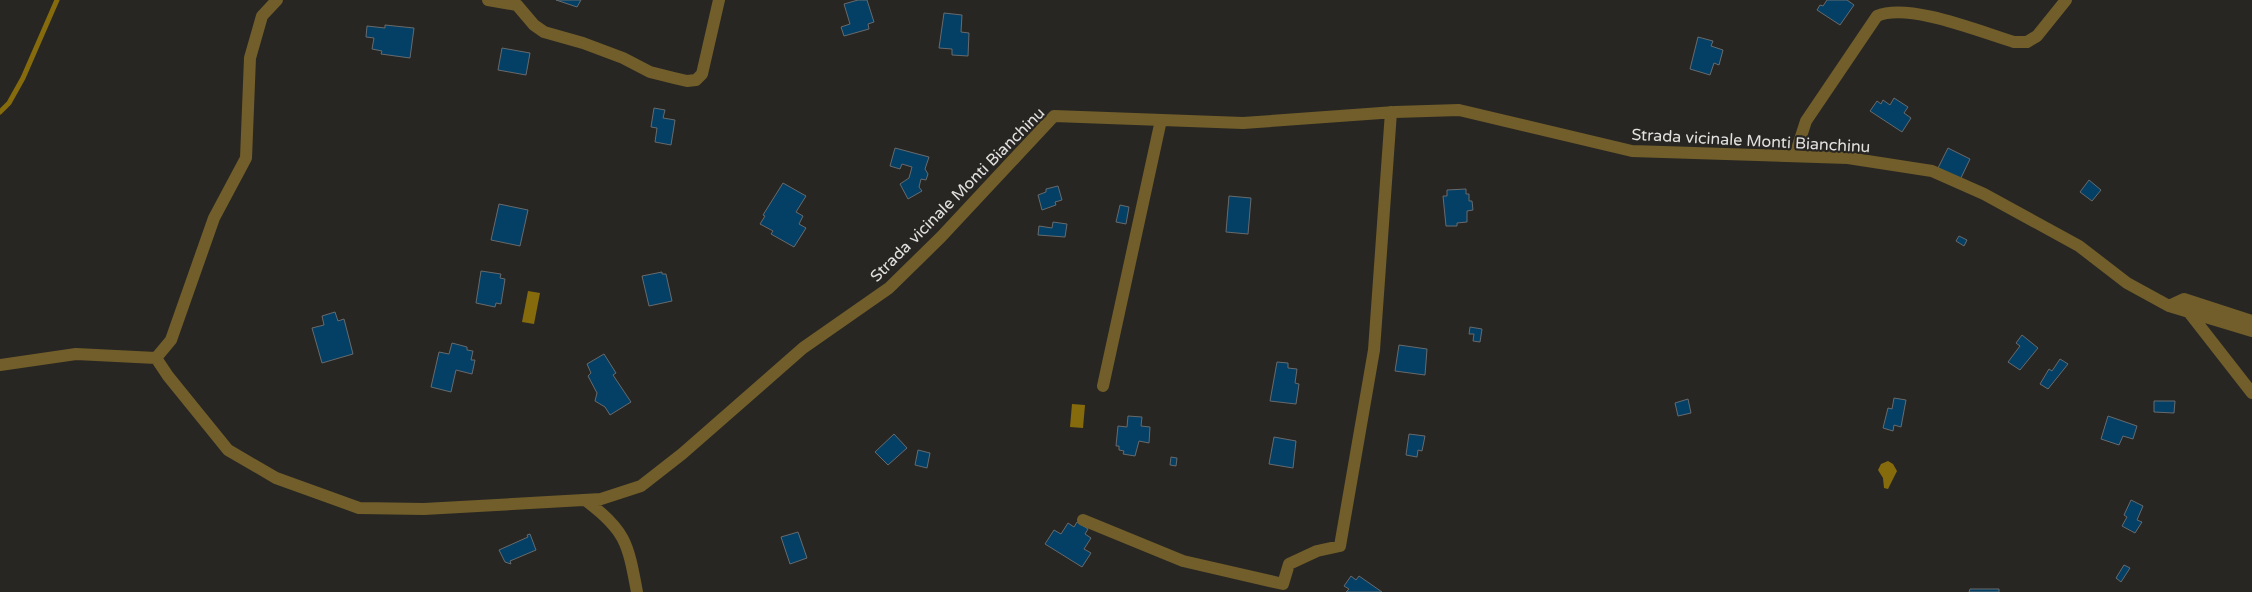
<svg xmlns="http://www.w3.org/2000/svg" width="2252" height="592" font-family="'Varela Round',sans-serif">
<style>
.water{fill:#866b0d}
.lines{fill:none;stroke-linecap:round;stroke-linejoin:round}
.stream{stroke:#866b0d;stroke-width:5}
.building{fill:#044065;stroke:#676a6c}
.minor{stroke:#715e2a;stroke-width:12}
.labels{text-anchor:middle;stroke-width:4.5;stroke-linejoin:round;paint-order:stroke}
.street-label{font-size:16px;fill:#e2e1df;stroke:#282623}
</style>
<rect width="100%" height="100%" fill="#282623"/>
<path class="water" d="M528 291 540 293 534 324 522 322Z
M1072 404 1085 405 1083 428 1070 427Z
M1888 461 1893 464 1897 471 1888 489 1884 488 1883 478 1878 470 1881 464Z"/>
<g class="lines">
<path class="stream" d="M0 112 9 103 23 78 57 0"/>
</g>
<path class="building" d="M556 0H581L577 7Z
M858 0H867L874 22 868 24 869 29 844 36 841 27 850 24 844 4Z
M1827 0H1847L1854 5 1840 25 1817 10 1820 5 1823 6Z
M944 13 962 15 961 32 969 33 968 56 952 55V49L939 48Z
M385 25 414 28 410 58 381 54 382 51 372 49 374 38 366 37 367 26 385 28Z
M1698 37 1713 41 1711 46 1723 50 1719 65 1714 63 1710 75 1690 69Z
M502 48 530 53 526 75 498 70Z
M1894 98 1908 107 1904 113 1911 118 1902 132 1870 111 1877 101 1881 104 1883 100 1890 105Z
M654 108 665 110 663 118 675 120 671 145 655 142 657 128 651 127Z
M895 148 929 157 925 169 928 174 926 180 921 179 919 187 922 191 908 199 900 184 909 178 912 167 902 164 900 169 890 166Z
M1948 148 1970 159 1960 180 1938 168Z
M2089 180 2101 190 2092 201 2080 192Z
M783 183 806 196 796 212 803 216 799 224 806 228 794 247 771 234 773 231 760 224 765 216 763 215Z
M1058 186 1062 200 1055 202 1056 205 1042 210 1038 195 1046 192V189Z
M1466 189V194H1469V201H1472L1473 210 1467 211V222L1457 223V226H1446L1443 196H1447V190Z
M1229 196 1251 198 1248 234 1226 232Z
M499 204 528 210 520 246 491 240Z
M1120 205 1129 207 1126 224 1116 222Z
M1053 222 1067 224 1065 237 1038 235 1039 226 1052 228Z
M1959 236 1967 240 1964 246 1956 241Z
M481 271 501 274 500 278 505 279 501 304 496 303 495 307 476 303Z
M662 272V274H666L672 301 649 306 642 276Z
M335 312 338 321 344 319 353 354 322 363 312 328 324 325 322 316Z
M1470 327 1482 329 1480 342 1473 341 1474 334H1469Z
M2022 335 2038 348 2020 370 2008 362 2020 346 2016 343Z
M452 343 467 347V350L473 351 471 360H475L472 374 456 370 451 392 431 387 439 352 449 354Z
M1399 345 1427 349 1425 375 1395 371Z
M604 354 616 373 613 375 631 402 610 415 605 407 595 401 597 393 588 376 591 373 587 364Z
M2060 359 2068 364 2048 389 2040 384 2049 369 2052 371Z
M1277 362 1288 363V368L1297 369 1295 383 1299 384 1296 404 1270 401Z
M1894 398 1906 400 1901 427 1894 425 1893 431 1883 428 1888 408 1892 409Z
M1688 399 1691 413 1678 416 1675 403Z
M2154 401H2175L2174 413 2154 412Z
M1128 416 1142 417 1141 426 1150 427 1149 443 1139 441 1135 456 1123 454 1124 451 1119 450V446H1116L1118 426 1127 427Z
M2108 416 2137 426 2133 439 2123 436 2119 445 2101 439Z
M894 434 907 448 888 465 875 452Z
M1409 434 1425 436 1422 451 1418 450 1417 457 1406 455Z
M1274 437 1296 441 1293 468 1269 464Z
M918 450 930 453 927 468 915 465Z
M1171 457 1177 458 1176 466 1170 465Z
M2131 500 2143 506 2137 520 2142 522 2135 533 2122 526 2127 517 2124 515Z
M1077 522 1088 529 1085 534 1091 538 1084 549 1091 553 1082 567 1045 544 1054 530 1061 534 1068 523 1074 527Z
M798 532 807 558 790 564 781 537Z
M530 534 536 550 510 561 511 564 505 562 499 550 528 537 527 535Z
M2124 565 2130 568 2121 582 2116 578Z
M1351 576 1356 580 1359 576 1382 592H1346L1349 589 1344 586Z
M1970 589H1999V592H1969Z"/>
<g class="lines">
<path class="minor" d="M488 0 517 5 534 25 544 32 583 43 623 58 650 72 674 78 687 81 696 80 702 74 719 0
M1795 155 1806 121 1877 16C1908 2 1981 32 2014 42H2027L2037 36 2066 0
M2169 306 2184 299 2252 321
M2188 311 2252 393
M156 358 168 376 228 450 276 478 359 508 424 509 601 499 641 486 682 454 803 348 889 288 941 237 1054 116 1243 123 1395 112 1459 110 1632 151 1848 158 1932 171 1984 194 2079 246 2127 283 2169 306 2252 331
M156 358 171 340 214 218 246 158 250 58 262 16 277 0
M0 365 76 354 156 358
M1103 386 1161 120
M585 500C626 530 628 544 637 592
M1083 520 1183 561 1283 584 1289 564 1317 551 1340 546 1374 350 1391 112"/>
</g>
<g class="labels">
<g class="street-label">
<text transform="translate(1751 140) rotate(3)" y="6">Strada vicinale Monti Bianchinu</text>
<text transform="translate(957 194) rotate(-45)" y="6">Strada vicinale Monti Bianchinu</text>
</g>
</g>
</svg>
